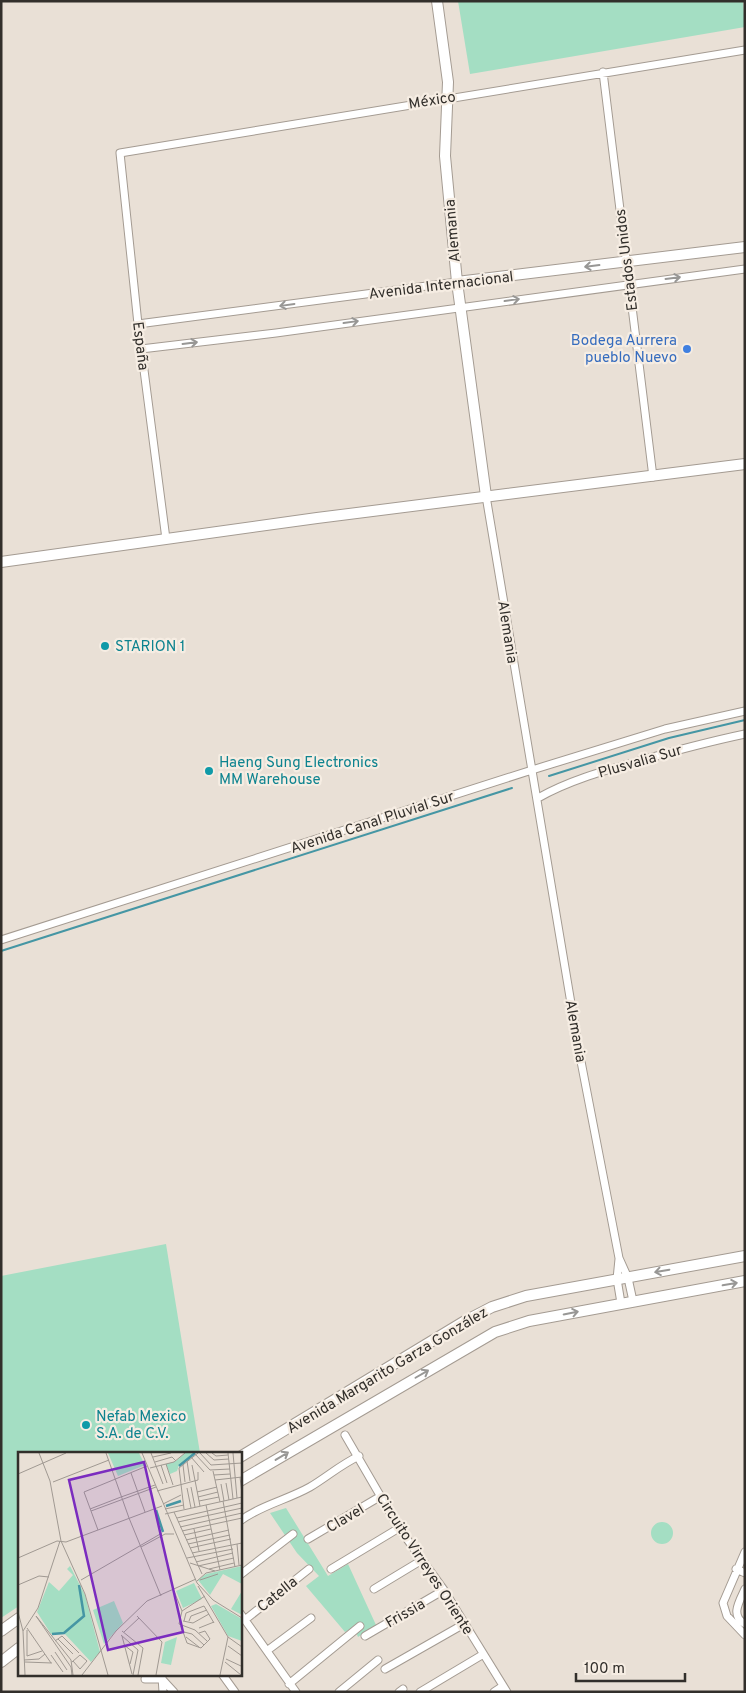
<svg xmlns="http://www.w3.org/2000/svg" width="746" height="1693" font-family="Overpass,sans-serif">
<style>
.green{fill:#a4dec3}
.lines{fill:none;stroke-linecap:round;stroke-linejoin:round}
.stream{stroke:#4596a4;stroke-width:2}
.street-casing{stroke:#a49b92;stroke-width:9}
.secondary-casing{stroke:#a49b92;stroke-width:12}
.street{stroke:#fff;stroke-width:7}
.secondary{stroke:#fff;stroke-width:10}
.oneway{stroke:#989795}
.shop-dot{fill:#3f7fe0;stroke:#f6ede3;stroke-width:2}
.culture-dot{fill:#0f9aa8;stroke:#f6ede3;stroke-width:2}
.labels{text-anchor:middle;stroke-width:4.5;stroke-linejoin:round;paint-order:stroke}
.street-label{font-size:15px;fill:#322f2b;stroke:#f6ede3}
.shop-label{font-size:15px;fill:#366cbe;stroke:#f6ede3;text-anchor:end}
.culture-label{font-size:15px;fill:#0d838f;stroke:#f6ede3;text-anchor:start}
.inset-river{fill:none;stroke:#4596a4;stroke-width:2.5}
.inset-road{fill:none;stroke:#a09992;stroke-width:1}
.view{fill:#7b2cbf;fill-opacity:0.15;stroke:#7b2cbf;stroke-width:2.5}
.inset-edge{fill:none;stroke:#322f2b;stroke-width:2.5}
</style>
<rect width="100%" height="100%" fill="#e9e0d6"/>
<path class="green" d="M458 1H743L745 27 470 74Z
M166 1244 200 1453H19V1606L1 1618V1276Z
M286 1508 328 1576 348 1564 376 1625 358 1637 354 1627 345 1632 306 1586 319 1576 297 1553 270 1513Z
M651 1533a11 11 0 1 1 22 0a11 11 0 1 1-22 0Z"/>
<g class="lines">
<path class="stream" d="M549 776 669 738 745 720
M1 951 512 788"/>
<defs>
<path id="street" d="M603 72 653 477
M138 324 457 282
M141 349 276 333 745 269
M486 496 579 1051 619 1258 628 1278 633 1301
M166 539 138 324 120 153 745 50
M538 798C568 781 600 772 632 763 670 752 707 742 745 734
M1 940 532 770 665 729 745 711
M619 1259 617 1279 621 1303
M345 1435 399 1528 444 1590 507 1692
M240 1521C261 1505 287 1500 310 1487 327 1477 340 1465 359 1456
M308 1539 381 1496
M745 1552 723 1603 727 1616 745 1635
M331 1569 399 1528
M736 1569 745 1573
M240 1575 293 1534
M374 1589 422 1560
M745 1589C739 1602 730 1616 745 1624
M240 1613 296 1692
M246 1619 309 1569
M365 1636 444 1590
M268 1650 311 1618
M385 1669 464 1624
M222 1674 235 1692
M162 1677 163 1692
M145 1679H162L174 1692
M289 1684 360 1626
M339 1692 378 1660
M399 1692 403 1689
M420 1692 482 1655
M494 1692 503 1686"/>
<path id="secondary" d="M437 1 448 82 445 156 457 282 486 496
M457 282 745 247
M1 562 317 518 745 464
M240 1457 465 1321 492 1307 526 1296 745 1256
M240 1481 495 1332 529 1321 745 1281
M1 1631 19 1618
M1 1662 19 1648"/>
</defs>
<use href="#street" class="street-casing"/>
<use href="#secondary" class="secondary-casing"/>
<use href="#street" class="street"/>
<use href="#secondary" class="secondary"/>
</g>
<defs><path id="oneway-shaft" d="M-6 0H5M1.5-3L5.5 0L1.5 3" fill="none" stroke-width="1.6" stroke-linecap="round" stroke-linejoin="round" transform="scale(1.25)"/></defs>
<g class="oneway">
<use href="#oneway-shaft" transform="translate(592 266) rotate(173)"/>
<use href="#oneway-shaft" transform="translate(673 278) rotate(-7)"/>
<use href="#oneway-shaft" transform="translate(512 300) rotate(-8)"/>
<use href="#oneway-shaft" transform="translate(287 305) rotate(172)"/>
<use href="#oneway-shaft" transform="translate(351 322) rotate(-8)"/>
<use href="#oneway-shaft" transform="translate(190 343) rotate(-7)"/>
<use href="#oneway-shaft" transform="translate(662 1271) rotate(170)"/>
<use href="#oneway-shaft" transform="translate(730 1284) rotate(-10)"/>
<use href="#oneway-shaft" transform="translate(571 1313) rotate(-11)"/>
<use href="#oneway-shaft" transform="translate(422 1374) rotate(-30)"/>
<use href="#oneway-shaft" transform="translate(282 1456) rotate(-31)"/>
</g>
<circle class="shop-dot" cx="687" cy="349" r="5"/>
<g class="culture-dot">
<circle cx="105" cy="646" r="5"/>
<circle cx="209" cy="771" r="5"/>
<circle cx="86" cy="1425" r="5"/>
</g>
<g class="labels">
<g class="street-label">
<text transform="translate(432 100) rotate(-9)" y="5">México</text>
<text transform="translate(452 231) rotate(-95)" y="5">Alemania</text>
<text transform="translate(626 260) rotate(-97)" y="5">Estados Unidos</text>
<text transform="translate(441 285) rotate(-7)" y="5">Avenida Internacional</text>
<text transform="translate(141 346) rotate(83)" y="5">España</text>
<text transform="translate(508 632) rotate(81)" y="5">Alemania</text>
<text transform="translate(640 761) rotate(-16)" y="5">Plusvalia Sur</text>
<text transform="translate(372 822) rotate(-18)" y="5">Avenida Canal Pluvial Sur</text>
<text transform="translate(576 1031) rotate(80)" y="5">Alemania</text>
<text transform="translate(387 1370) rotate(-31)" y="5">Avenida Margarito Garza González</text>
<text transform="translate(345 1518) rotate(-31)" y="5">Clavel</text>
<text transform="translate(425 1564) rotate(57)" y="5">Circuito Virreyes Oriente</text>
<text transform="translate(277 1594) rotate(-39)" y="5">Catella</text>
<text transform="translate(405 1613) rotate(-30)" y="5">Frissia</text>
</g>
<g class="shop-label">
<text x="677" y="345">Bodega Aurrera<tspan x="677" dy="17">pueblo Nuevo</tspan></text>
</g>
<g class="culture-label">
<text x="115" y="651">STARION 1</text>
<text x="219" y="767">Haeng Sung Electronics<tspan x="219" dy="17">MM Warehouse</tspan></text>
<text x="96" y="1421">Nefab Mexico<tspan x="96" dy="17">S.A. de C.V.</tspan></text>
</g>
</g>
<g transform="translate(18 1452)">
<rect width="224" height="224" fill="#e9e0d6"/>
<path d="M90 1H121L127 13 100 24ZM167 1H177L161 13 159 19 152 22 148 12 158 9ZM52 114 67 143 82 200 73 210 46 181 33 182 19 160 31 130 41 139 55 123 49 117ZM224 114V132L205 122 192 143 180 128 188 122ZM176 131 184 147 165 156 158 139ZM224 139V163L213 157ZM96 149 105 171 86 192 75 158ZM198 152 224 167V189L210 184 193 154ZM159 185 153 213 143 211 147 190Z" fill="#a4dec3"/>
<path class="inset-river" d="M161 14 177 1M148 54 163 49M138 58 145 80M34 182 46 181 66 164 61 133"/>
<path class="inset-road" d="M21 1 32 29 43 89 67 142 90 223M88 1 111 66M124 1 179 131 195 148 224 166M133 1 145 32M182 1 193 13 224 11M188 1 196 8 211 7M194 1 198 4 210 3M210 1 215 47M215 1 219 46M177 2 192 18 212 17M135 5 153 1M173 5 186 20M169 9 172 29M137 10 154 5 158 9M148 12 155 33M143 13 149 31M165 13 167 30M174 13 182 54M132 16 156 10 167 1M195 19 202 50M113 21 127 60M0 22 48 1M196 23 212 22M222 25 224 42M197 28 224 25M35 30 91 8M208 31 211 48M203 32 206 49M173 35 177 55M169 36 173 56M139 39 180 28V20M179 40 199 35M103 45 137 33M180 45 200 40M181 49 201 45M205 49 217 115M145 52 163 43M188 53 202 118M72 57 103 45M147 57 166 53M166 57 161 16 180 1M73 59 138 35M156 60 184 122M147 62 224 45M111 66 143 144M159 66 224 51M160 70 224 56M162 75 224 61M176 77 181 99M80 78 66 40 129 14M164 79 224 66M166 83 193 77M168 88 211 78M170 92 212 83M219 92 221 113M123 95 147 82H156M172 96 213 87M174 101 224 91M0 106 39 89 48 90 144 54M169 106 215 97M178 110 215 101M172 111 197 119M180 114 216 106M191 117 216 111M63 128 144 81M182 128 200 122M179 129 188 121 224 113M0 133 21 124 31 125M180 134 210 185 202 223M156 139 164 159M187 144 164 159 161 172 177 178 189 189M0 160 5 179 7 223M119 164 144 190 138 223M165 169 175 171 191 162M166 169 168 161 186 154 196 171M171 169 173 164 189 158M163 174 169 191 183 196M9 176 33 211M181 176 196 170M5 179 20 156 42 89M104 179 125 196 120 223M106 180 121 166M166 180 174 182 186 193M181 181 187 179 192 187 183 196M103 183 120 198 115 223M104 184 114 222M168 185 181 195M210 185 224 195M0 187V206M40 187 55 202M37 189 44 184 61 201M106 193 115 200 112 212M210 194 224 204M37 200 49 218M33 203 45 220M9 204V178M9 204 24 199M208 207 223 214M6 208 21 207 27 202M7 210 34 211M54 210 62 203 69 209 62 217 55 209M207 210 223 223M54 223 53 215 18 164 53 208 55 223M64 223 98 179 129 149 178 127"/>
<path class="view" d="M126 10 165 180 90 198 51 28Z"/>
<rect width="224" height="224" class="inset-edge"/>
</g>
<rect width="746" height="1693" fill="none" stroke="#322f2b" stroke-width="5"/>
<path d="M576 1673v8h109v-8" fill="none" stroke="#322f2b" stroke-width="2.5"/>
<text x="584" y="1673" font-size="15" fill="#322f2b" stroke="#f6ede3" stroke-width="4" paint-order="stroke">100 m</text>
</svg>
